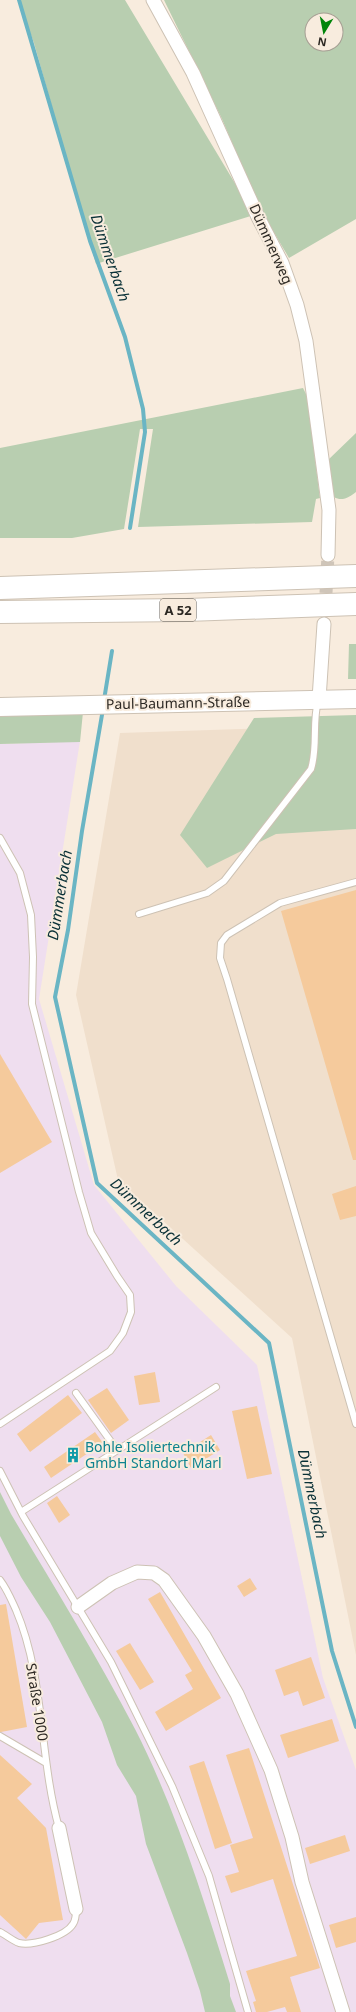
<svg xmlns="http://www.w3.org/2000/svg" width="356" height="2012" font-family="'Noto Sans',sans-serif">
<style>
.built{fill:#f0dfcc}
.industrial{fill:#efdeef}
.green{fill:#b8ceb0;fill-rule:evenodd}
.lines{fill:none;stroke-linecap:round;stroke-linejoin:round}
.stream{stroke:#6ab5c4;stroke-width:4}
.building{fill:#f5ca9c}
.minor-tunnel{stroke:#cfc5b9;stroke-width:13;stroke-dasharray:13 6;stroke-linecap:butt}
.service-casing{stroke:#cdc2b4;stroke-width:8}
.minor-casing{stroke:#cdc2b4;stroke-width:15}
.secondary-casing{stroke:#cdc2b4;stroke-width:20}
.motorway-casing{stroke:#cdc2b4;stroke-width:24}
.service{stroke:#fff;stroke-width:6}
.minor{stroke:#fff;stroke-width:13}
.secondary{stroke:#fff;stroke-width:18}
.motorway{stroke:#fff;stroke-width:22}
.labels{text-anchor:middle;stroke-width:4;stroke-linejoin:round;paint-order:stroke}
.shield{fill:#f8ecde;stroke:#69635b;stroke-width:1}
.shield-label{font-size:13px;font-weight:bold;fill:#2c2823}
.street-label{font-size:14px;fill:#2c2823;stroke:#f8ecde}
.culture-label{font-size:14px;fill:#0d838f;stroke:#f8ecde;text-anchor:start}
.water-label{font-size:15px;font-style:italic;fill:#093036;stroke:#f8ecde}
</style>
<rect width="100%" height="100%" fill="#f8ecde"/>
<path class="built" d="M356 725V1655L292 1338 118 1180 76 995 120 733Z"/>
<path class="industrial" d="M80 741 39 999 94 1185 176 1286 257 1365 323 1678 356 1770V2012H0V744Z"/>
<path class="green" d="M18 0H125L254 215 96 264 34 43Z
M164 0H356V219L289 258 260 209 222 119ZM312 20H336V44H312Z
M303 388 307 396 320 498 316 499 312 522 138 527 153 429H140L124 529 72 538H0V448Z
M356 433V492C350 497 342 502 334 497L328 460Z
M349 644H356V679H348Z
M83 712 80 742 0 744V714Z
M356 715V829L276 834 207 868 180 835 254 718Z
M0 1492 11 1514C53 1585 97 1656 135 1729 176 1810 203 1897 230 1984V1996L236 2012H205L200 1991 187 1953 146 1844 136 1796 117 1765 102 1722 50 1622 21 1577 0 1536Z"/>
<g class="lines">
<path class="stream" d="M19 0 90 241 125 337 143 409 145 432 130 528
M104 700 112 651
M103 709 82 831 68 930 55 997 97 1183 269 1343 332 1651 356 1727"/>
</g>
<path class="building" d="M356 890V1160H353L281 911Z
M0 1054 52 1142 0 1173Z
M356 1186V1216L340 1220 332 1194Z
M155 1372 160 1402 139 1405 134 1376Z
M107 1388 129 1420 111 1433 88 1400Z
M68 1395 82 1413 30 1452 17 1434Z
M257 1406 272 1474 247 1479 232 1411Z
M95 1432 103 1443 51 1478 44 1467Z
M211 1435 220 1450 191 1468 183 1453Z
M57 1496 70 1515 59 1523 47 1503Z
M250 1578 257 1589 244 1597 237 1586Z
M160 1592 221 1698 166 1731 155 1712 193 1689 185 1675 192 1671 148 1599Z
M6 1604 27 1727 1 1732H0V1605Z
M130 1643 154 1682 140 1690 116 1651Z
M311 1657 325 1698 303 1706 298 1691 284 1696 275 1670Z
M332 1719 339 1741 288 1758 280 1735Z
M249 1748 320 1968 290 1977 301 2012H287L285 2007 267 2012H256L253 2002 256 2001 246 1971 297 1956 273 1879 231 1893 225 1876 239 1872 230 1845 253 1838 226 1755Z
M0 1755 32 1784 17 1798 46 1828 63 1920 39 1923 26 1939 0 1915Z
M204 1761 232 1843 215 1849 189 1766Z
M345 1835 350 1851 310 1864 305 1848Z
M356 1917V1942L336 1948 329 1925Z"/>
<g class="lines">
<path class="minor-tunnel" d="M325 612 328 555"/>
<defs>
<path id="service" d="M0 838 20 873 31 915 33 957 32 1004 79 1192 91 1233 117 1276 130 1295 131 1312 123 1333 110 1351 0 1424
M356 882 280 903 227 935 221 943 220 958 227 979 356 1424
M139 914 207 893 224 881 311 769C318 747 312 723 318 701
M76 1393 117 1450
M0 1471 23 1516 111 1662 172 1786 209 1876 248 2012
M21 1512 216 1387
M0 1580C7 1589 11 1599 16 1610 45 1678 39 1757 59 1828
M0 1736 46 1763
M0 1932C6 1935 13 1941 19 1943 33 1946 66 1936 73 1924 76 1920 76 1913 76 1909"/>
<path id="minor" d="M153 0 193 73 258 217 282 263 297 305 306 341 329 510 328 555
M319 699 324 624
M78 1607 112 1583 137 1572 154 1573 164 1580 204 1636 237 1694 271 1770 292 1837 302 1882 343 2012
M59 1828 76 1909"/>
<path id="secondary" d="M0 707 356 699"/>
<path id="motorway" d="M0 588 356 576
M0 612 187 610 356 604"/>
</defs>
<use href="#service" class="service-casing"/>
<use href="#minor" class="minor-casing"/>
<use href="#secondary" class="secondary-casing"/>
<use href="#motorway" class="motorway-casing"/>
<use href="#service" class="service"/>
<use href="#minor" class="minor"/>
<use href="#secondary" class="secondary"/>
<use href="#motorway" class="motorway"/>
</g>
<defs>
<symbol id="building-bare" viewBox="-9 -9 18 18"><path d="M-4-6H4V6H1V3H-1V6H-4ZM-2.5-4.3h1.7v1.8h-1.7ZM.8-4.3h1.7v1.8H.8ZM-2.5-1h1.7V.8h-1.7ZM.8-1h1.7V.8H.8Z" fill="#0f9aa8" stroke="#f8ecde" stroke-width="2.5" paint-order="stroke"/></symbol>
</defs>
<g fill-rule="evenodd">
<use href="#building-bare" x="62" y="1444" width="22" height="22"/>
</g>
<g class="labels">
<rect class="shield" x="160" y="599" width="36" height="22" rx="3"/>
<g class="shield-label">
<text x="178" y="615">A 52</text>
</g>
<g class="street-label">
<text transform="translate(271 244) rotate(66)" y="5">Dümmerweg</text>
<text transform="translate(178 703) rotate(-1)" y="5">Paul-Baumann-Straße</text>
<text transform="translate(37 1702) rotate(81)" y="5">Straße 1000</text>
</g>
<g class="culture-label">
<text x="85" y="1452">Bohle Isoliertechnik<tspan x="85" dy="16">GmbH Standort Marl</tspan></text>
</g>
<g class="water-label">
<text transform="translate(110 258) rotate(71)" y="5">Dümmerbach</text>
<text transform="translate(60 895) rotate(-81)" y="5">Dümmerbach</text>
<text transform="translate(146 1212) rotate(43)" y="5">Dümmerbach</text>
<text transform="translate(312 1494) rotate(78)" y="5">Dümmerbach</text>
</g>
</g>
<g transform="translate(324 32) rotate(190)"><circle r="19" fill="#f8ecde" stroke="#a69e93"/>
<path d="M0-3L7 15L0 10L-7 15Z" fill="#008509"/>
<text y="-6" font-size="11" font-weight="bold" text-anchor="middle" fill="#2c2823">N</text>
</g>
</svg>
